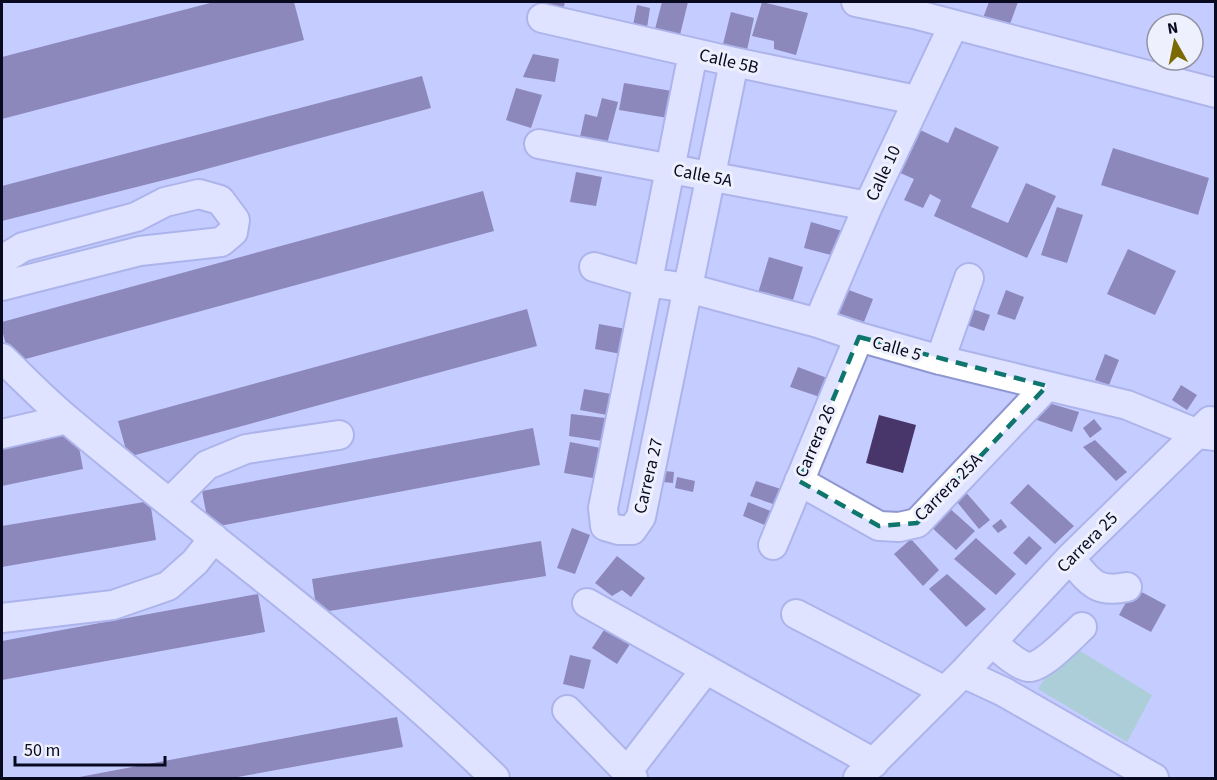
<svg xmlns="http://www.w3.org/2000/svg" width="1217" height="780" font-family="'Source Sans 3',sans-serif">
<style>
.green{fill:#8ed0aa}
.building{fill:#483569}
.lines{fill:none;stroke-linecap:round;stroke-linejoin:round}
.minor-casing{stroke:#8f97d2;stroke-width:32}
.minor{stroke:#fff;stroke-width:28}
.marked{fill:none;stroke:#0f766e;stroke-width:4.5;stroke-dasharray:12 8;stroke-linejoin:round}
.labels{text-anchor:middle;stroke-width:6;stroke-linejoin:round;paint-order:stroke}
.street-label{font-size:18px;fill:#09091f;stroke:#eef0fd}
</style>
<rect width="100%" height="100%" fill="#c5ccff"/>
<path class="green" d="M1067 643 1152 695 1127 742 1038 689Z"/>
<path class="building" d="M214 2H294L304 40 2 119V57Z
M536 2H565L563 10 536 4Z
M662 2H688L680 35 655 29Z
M762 2 808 13 796 55 774 49V41L752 36Z
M989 2H1018L1006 35 980 26Z
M637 5 650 8 647 28 633 25Z
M731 12 754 18 747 50 723 44Z
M533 54 559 59 555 82 523 77Z
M422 76 431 108 188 174 2 221V186Z
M624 83 678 92 674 119 619 110Z
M516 88 542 95 531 128 506 120Z
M602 98 618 102 607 144 580 137 585 114 597 117Z
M955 127 999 147 971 207 1008 223 1026 183 1056 196 1027 258 934 216 941 200 930 194 923 208 904 200 914 179 898 172 918 129 948 143Z
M1113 148 1209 178 1198 215 1101 185Z
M576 172 602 177 596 206 570 202Z
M483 191 494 231 11 363 2 330V322Z
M1057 207 1083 215 1067 263 1041 255Z
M811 222 846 232 835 256 804 248Z
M1128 249 1176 271 1155 315 1107 294Z
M769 257 803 267 789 313 755 303Z
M846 289 873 299 864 322 837 313Z
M1006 290 1024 297 1015 320 997 314Z
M967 307 990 315 984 331 961 323Z
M527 309 537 346 128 457 118 421Z
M599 324 626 329 621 354 595 349Z
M1105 354 1119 360 1109 385 1095 380Z
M798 367 827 378 820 397 790 387Z
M1181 385 1197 395 1187 410 1172 400Z
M584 389 611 394 607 415 580 410Z
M1042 401 1079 412 1072 432 1037 420Z
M571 414 605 418 602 441 569 436Z
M879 415 916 425 903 473 866 463Z
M1094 419 1102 429 1090 438 1083 428Z
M533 428 540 465 209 528 202 491Z
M76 431 83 469 2 486V446Z
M1095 440 1127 472 1116 481 1083 447Z
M570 442 601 448 604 480 564 473Z
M665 471 674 472 673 483 663 482Z
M677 477 695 481 693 492 675 488Z
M756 481 781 489 776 505 750 496Z
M1028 484 1074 526 1055 544 1010 503Z
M963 489 990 520 979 529 953 497Z
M150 501 156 540 2 567V526Z
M748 502 773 512 767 526 743 516Z
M947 506 975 531 956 550 929 525Z
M1001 519 1007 527 998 533 992 526Z
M572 528 590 535 575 574 557 568Z
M1029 536 1042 548 1026 565 1013 553Z
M976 538 1016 574 996 595 954 559Z
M911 539 939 570 923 586 894 554Z
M541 541 546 576 317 613 312 579Z
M617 556 645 578 631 597 622 590 612 596 595 583Z
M947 574 986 609 966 627 929 589Z
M1134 588 1166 605 1151 632 1119 615Z
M258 594 265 632 2 680V641Z
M610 621 634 638 617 664 592 648Z
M570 655 591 660 584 689 563 684Z
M397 717 403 747 232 778H74Z"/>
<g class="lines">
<defs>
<path id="minor" d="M856 2 914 14 1216 93
M542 18 734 62 916 100
M693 53 603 508 605 526 619 530H632L641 517 734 62
M539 144 868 206
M2 260 23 247 136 217 165 202 199 194 220 200 235 220 233 232 221 242 140 251 2 286
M594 267 646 282 688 288 818 323 859 337 940 360 1127 405 1198 434 1216 436
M818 323 868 206 953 26
M2 358C24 379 45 401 68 420 210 540 362 648 495 778
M940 360 969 278
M2 434 67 419
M799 481 879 526 899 527 917 523 1047 386
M170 502 207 465 246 449 339 435
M773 545 859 337
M1070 558C1088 580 1095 594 1127 587
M587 603 874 763
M796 614 945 691
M2 618 113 605 168 586 195 562 214 538
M992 642C1000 649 1017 665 1028 667 1041 669 1071 637 1082 627
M963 673 1004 692 1154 778
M567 710 633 778
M627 772 706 669
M858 778 963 673 1070 558 1210 421"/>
</defs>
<use href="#minor" class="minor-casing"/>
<use href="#minor" class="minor"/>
</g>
<path d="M0 0H1217V780H0ZM859 337 1047 386 917 523 879 526 799 481Z" fill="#c5ccff" fill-opacity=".55" fill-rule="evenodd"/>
<path class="marked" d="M859 337 1047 386 917 523 879 526 799 481Z"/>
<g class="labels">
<g class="street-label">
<text transform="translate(729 61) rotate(13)" y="6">Calle 5B</text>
<text transform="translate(883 173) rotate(-65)" y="6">Calle 10</text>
<text transform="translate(703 175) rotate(11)" y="6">Calle 5A</text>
<text transform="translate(897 348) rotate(16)" y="6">Calle 5</text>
<text transform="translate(815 441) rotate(-67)" y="6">Carrera 26</text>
<text transform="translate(648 476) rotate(-77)" y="6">Carrera 27</text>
<text transform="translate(948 487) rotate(-45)" y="6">Carrera 25A</text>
<text transform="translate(1087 542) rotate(-45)" y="6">Carrera 25</text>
</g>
</g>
<rect width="1217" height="780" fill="none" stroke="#09091f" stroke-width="6"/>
<g transform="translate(1175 42) rotate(351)"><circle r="28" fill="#eef0fd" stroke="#9294a4" stroke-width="1.5"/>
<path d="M0-4.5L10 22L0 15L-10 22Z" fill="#7a6a01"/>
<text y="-9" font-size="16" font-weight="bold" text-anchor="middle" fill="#09091f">N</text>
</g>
<path d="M15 756v9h150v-9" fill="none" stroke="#09091f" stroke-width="3"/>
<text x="24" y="756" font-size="18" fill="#09091f" stroke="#eef0fd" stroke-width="4.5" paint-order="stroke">50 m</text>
</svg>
